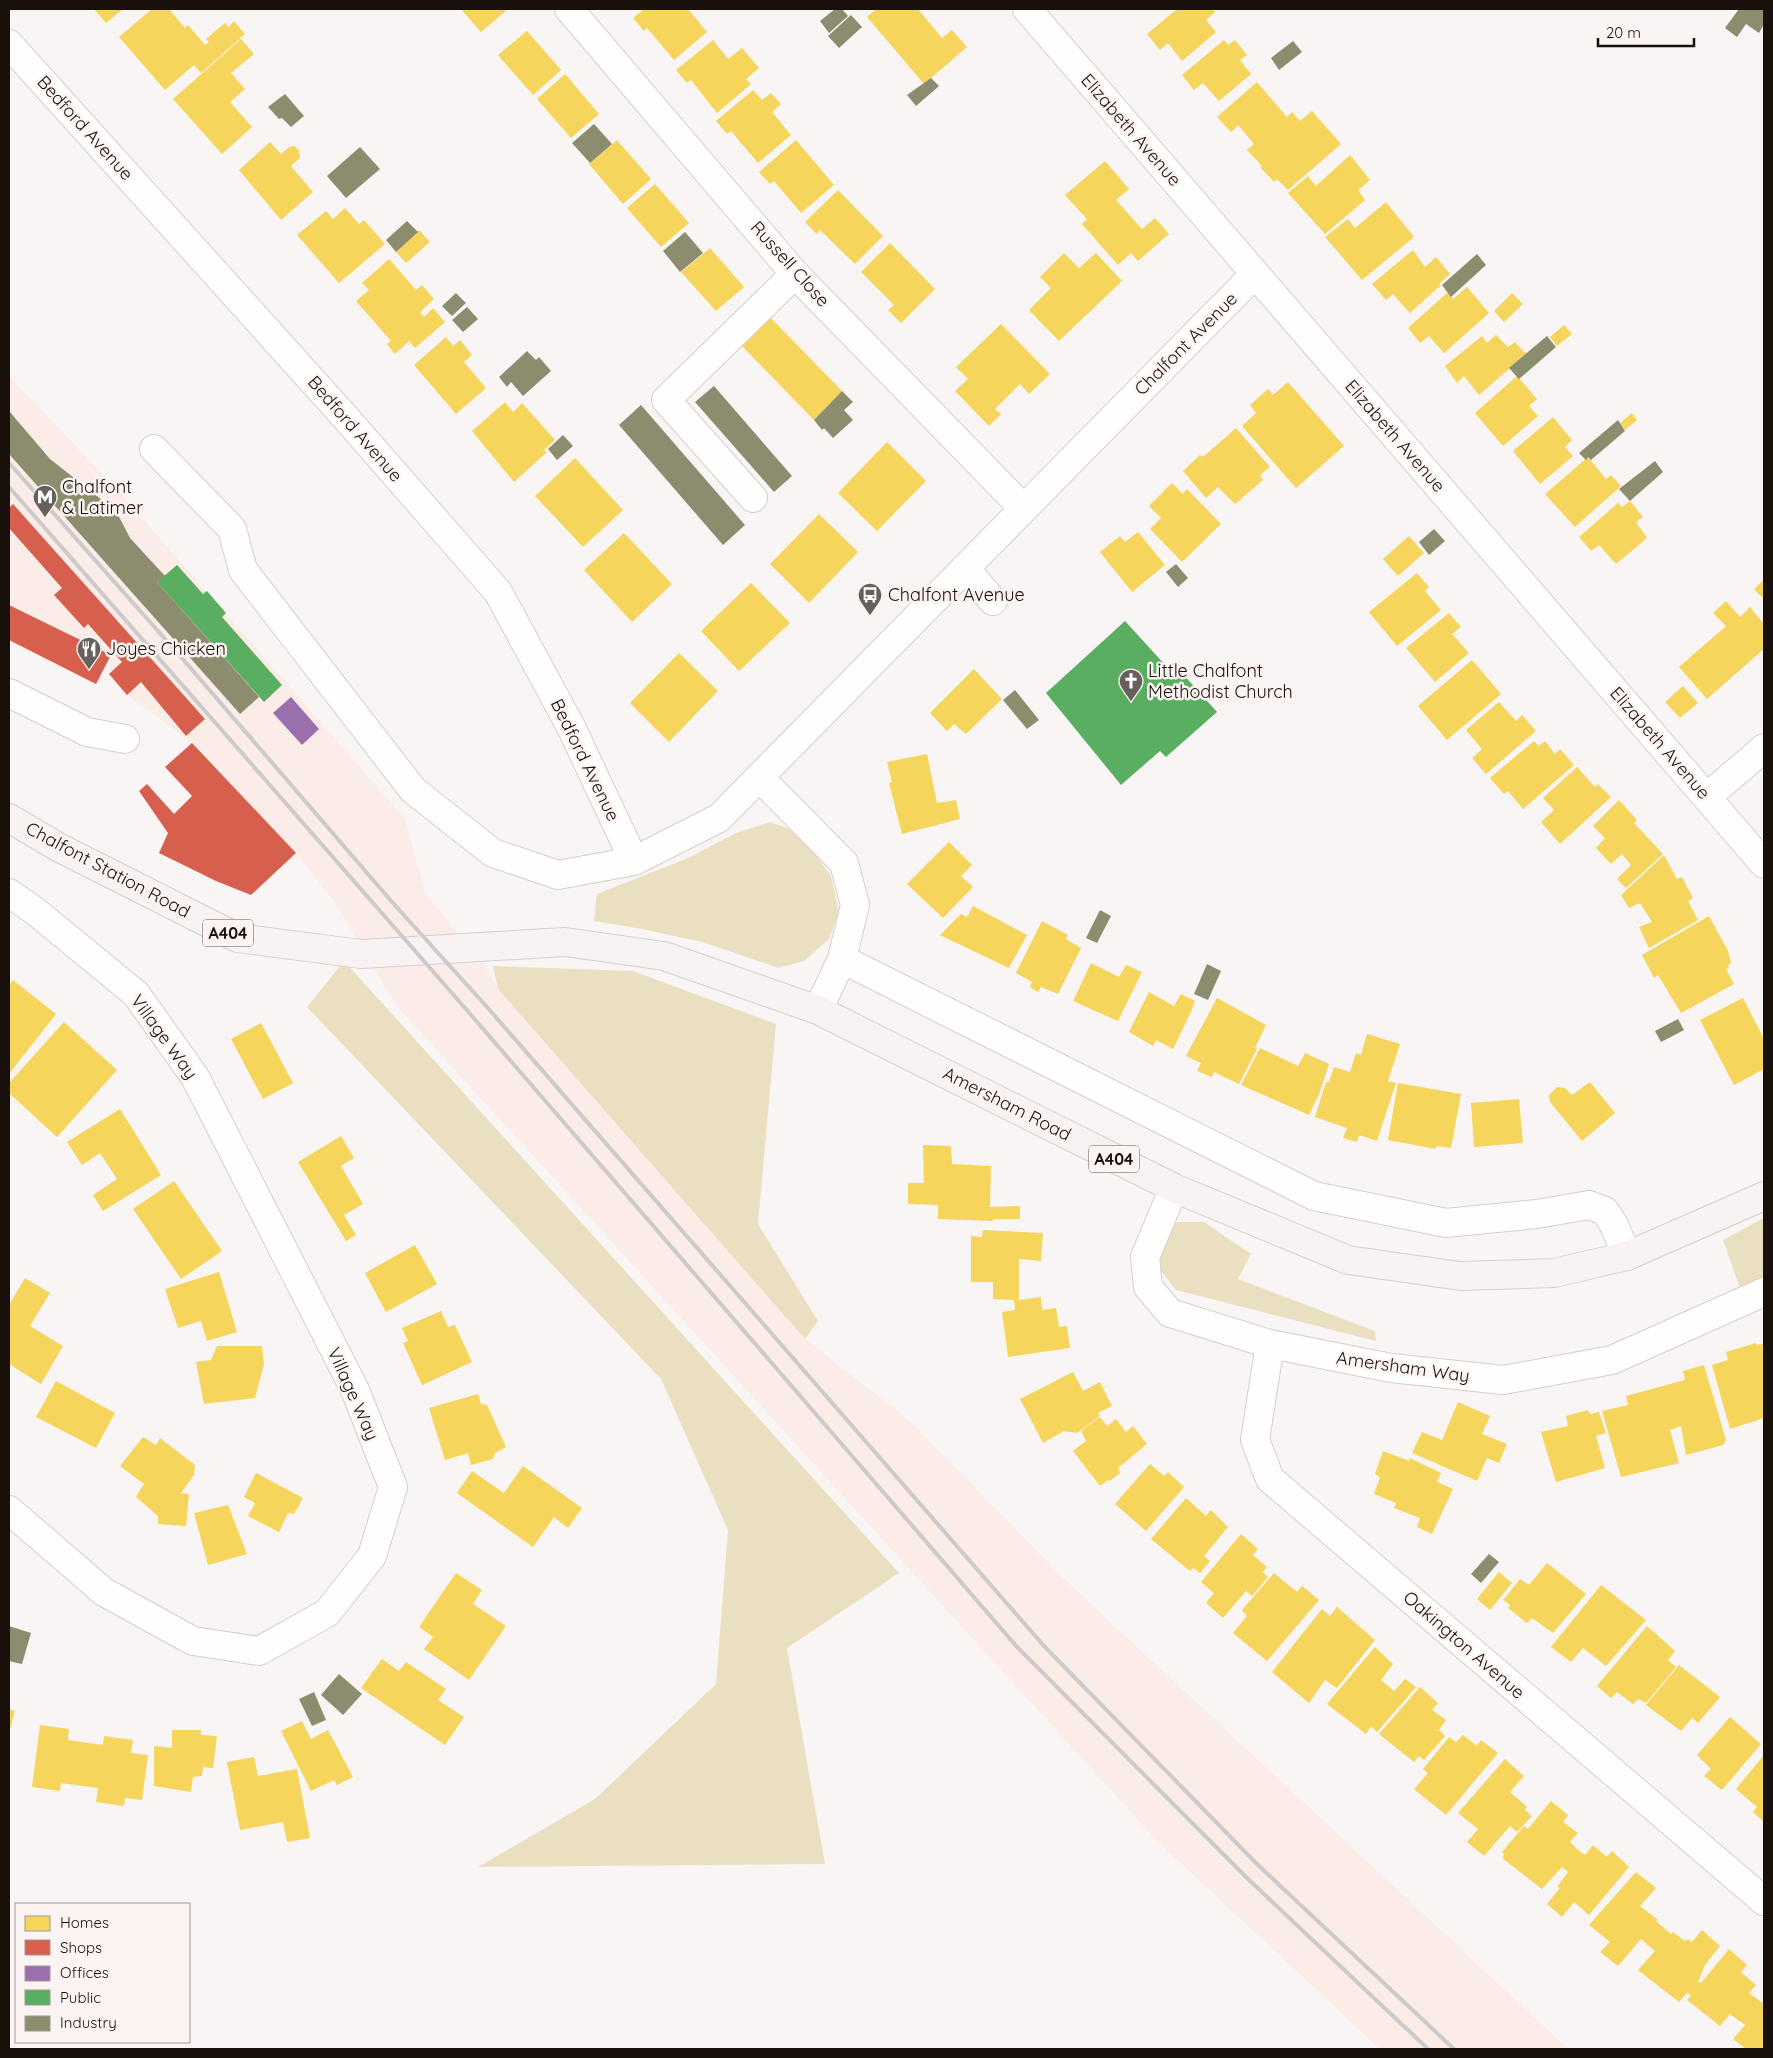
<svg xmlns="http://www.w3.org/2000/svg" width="1773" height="2058" font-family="Quicksand,sans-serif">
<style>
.built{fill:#fbece7}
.green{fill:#eae0c1}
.homes{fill:#f6d55c}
.shops{fill:#d6604d}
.offices{fill:#9970ab}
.public{fill:#5aae61}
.industry{fill:#8c8c6e}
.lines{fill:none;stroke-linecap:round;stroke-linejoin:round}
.minor-casing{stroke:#d6cecc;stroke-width:30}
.major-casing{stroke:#d3d0cf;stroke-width:30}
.minor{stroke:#fefefd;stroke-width:28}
.major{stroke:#f8f2f2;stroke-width:28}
.rail{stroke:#cccaca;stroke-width:4}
.labels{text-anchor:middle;stroke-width:5;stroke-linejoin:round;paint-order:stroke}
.shield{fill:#fbf4f2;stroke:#5d5450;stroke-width:1}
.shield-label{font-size:16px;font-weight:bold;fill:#190f0b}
.street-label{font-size:18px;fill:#190f0b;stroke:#fbf4f2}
.poi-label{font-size:18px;fill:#190f0b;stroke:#fbf4f2;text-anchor:start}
</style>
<rect width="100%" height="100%" fill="#f9f5f4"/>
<path class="built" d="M9 376 122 495 405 819 425 893 489 972 498 989 805 1339 910 1421 1062 1577 1568 2049H1380L1159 1843 954 1618 396 1005 334 901 296 853 192 743 127 695 109 674 111 657 97 685 9 640Z"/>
<path class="green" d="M770 822 788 828 815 854 831 876 839 912 829 939 804 961 779 968 702 942 642 929 594 921 597 894 688 858 736 833Z
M344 961 899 1573 787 1648 825 1864 478 1867 595 1799 716 1684 728 1530 661 1379 307 1007Z
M493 966 633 971 776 1024 758 1224 818 1321 805 1339 498 989Z
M1764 1218V1277L1740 1288 1723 1240Z
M1177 1222H1204L1251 1254 1238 1279 1375 1331 1376 1341 1176 1290 1158 1267 1156 1246Z"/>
<path class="homes" d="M94 9H123L106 23Z
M152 9H169L185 28 188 25 205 45 209 42 206 39 225 23 228 27 234 21 245 34 201 73 194 65 165 90 119 37Z
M461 9H508L481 32Z
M644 9H688L707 32 674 60 647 28 644 31 633 18Z
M876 9H918L942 38 952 30 967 47 924 84 867 17Z
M1177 9H1212L1215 12 1206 20 1216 32 1182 61 1168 43 1160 50 1147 34Z
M527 31 561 70 533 95 498 55Z
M241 39 254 54 231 73 245 89 230 102 252 127 222 154 173 99Z
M713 40 728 59 742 48 759 68 746 79 751 84 717 113 691 80 687 83 676 70Z
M1224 40 1228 45 1235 40 1247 55 1240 60 1251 74 1219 101 1203 83 1194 90 1182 75Z
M565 74 599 114 571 138 537 99Z
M1257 82 1287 117 1292 112 1300 121 1312 111 1341 144 1288 190 1277 179 1274 182 1260 167 1262 166 1247 150 1254 144 1238 125 1231 132 1217 117Z
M753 90 762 100 771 93 781 104 772 112 791 135 758 163 731 131 727 134 716 121Z
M617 140 651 179 623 204 589 164Z
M796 140 834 185 801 213 774 181 770 184 759 172Z
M270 142 281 154 289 147 294 146 299 150 300 158 291 166 313 192 281 220 239 170Z
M1350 155 1370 180 1358 190 1365 200 1325 234 1288 193 1308 176 1316 186Z
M1105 161 1129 189 1116 200 1142 229 1155 218 1169 234 1138 261 1131 253 1118 265 1082 224 1087 219 1065 195Z
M655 184 689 223 661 247 627 208Z
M838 190 883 236 855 264 820 230 817 234 805 222Z
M1386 202 1414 237 1362 280 1325 237 1348 219 1355 228Z
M345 208 359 224 364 220 385 244 339 283 297 235 326 211 333 219Z
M419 230 430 242 406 263 396 252Z
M890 243 935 289 901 323 888 310 894 305 861 272Z
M710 248 744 287 716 311 681 272Z
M1413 250 1425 267 1436 257 1450 274 1439 284 1441 285 1410 313 1393 294 1386 300 1372 284Z
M1064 253 1079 268 1096 253 1122 281 1059 341 1029 310 1051 288 1040 277Z
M389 259 416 290 422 285 434 299 420 312 424 317 433 308 445 322 415 348 409 341 395 354 387 344 391 341 356 301 369 290 362 283Z
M1467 287 1489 313 1444 353 1429 336 1420 343 1408 328 1448 292 1453 299Z
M1512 293 1523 304 1504 322 1494 311Z
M769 316 842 391 814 420 740 344Z
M1001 324 1050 374 1029 394 1020 384 995 409 1001 414 989 426 955 391 968 379 956 367Z
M1564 325 1572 334 1557 346 1550 337Z
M1496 335 1508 347 1515 342 1526 354 1479 395 1464 376 1457 383 1445 366 1482 336 1487 343Z
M446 337 453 346 460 340 472 355 464 362 486 388 456 414 414 365Z
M1517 376 1537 399 1529 406 1538 416 1503 446 1475 413Z
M1288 382 1344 446 1296 488 1242 426 1256 413 1250 405 1268 389 1273 395Z
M505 402 513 412 522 403 555 440 544 450 547 452 514 482 472 431Z
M1632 413 1637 420 1625 430 1620 423Z
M1553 417 1572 440 1565 447 1573 456 1540 484 1513 451Z
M1236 428 1270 467 1260 475 1263 480 1235 504 1218 487 1206 498 1183 471 1200 455 1203 457Z
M887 442 926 481 877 531 838 493Z
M1588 457 1606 479 1611 475 1621 486 1575 527 1545 494Z
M575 458 623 510 583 547 535 496Z
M1172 483 1183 494 1187 489 1221 524 1182 562 1150 529 1161 518 1149 506Z
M1630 501 1643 517 1636 522 1647 538 1616 564 1599 545 1591 551 1579 537 1618 503 1622 507Z
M819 514 858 552 809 603 770 564Z
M1138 532 1165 565 1132 592 1100 552 1120 536 1125 542Z
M624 533 672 584 632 622 584 570Z
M1409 536 1424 553 1398 576 1383 559Z
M1417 573 1429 587 1425 591 1441 610 1397 646 1369 612Z
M1764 580V599L1754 589Z
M751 583 790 623 739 671 701 631Z
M1726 601 1740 617 1750 607 1764 624V649L1707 699 1679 667 1726 626 1713 613Z
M1449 613 1461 627 1452 634 1469 653 1435 682 1406 648Z
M679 653 718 691 669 742 630 703Z
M1472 660 1501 694 1447 740 1418 706Z
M974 669 1002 699 966 734 954 724 947 731 930 713Z
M1683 686 1698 703 1680 718 1665 702Z
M1499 702 1516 721 1522 715 1536 731 1486 774 1472 758 1482 749 1466 730Z
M1534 741 1539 746 1545 741 1555 754 1560 749 1574 765 1523 809 1508 791 1504 794 1490 778Z
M927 754 937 803 956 800 960 819 902 834 889 783 892 782 887 762Z
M1577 767 1595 787 1598 784 1611 797 1560 844 1541 822 1554 810 1543 798Z
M1619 800 1637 820 1634 823 1663 854 1626 888 1617 879 1631 865 1622 854 1611 864 1596 848 1605 838 1593 826Z
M949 842 972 865 961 876 973 887 943 918 907 884Z
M1664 855 1677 879 1682 877 1693 898 1688 901 1698 920 1649 948 1639 927 1652 922 1640 903 1629 908 1621 895Z
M973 906 1027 935 1009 968 940 935 961 914 967 917Z
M1709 916 1728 951 1731 963 1728 965 1729 968 1726 969 1734 984 1681 1013 1658 975 1654 978 1642 955Z
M1042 921 1068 935 1066 939 1081 948 1058 994 1041 987 1038 992 1030 987 1032 982 1016 973Z
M1091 963 1119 977 1126 965 1142 972 1118 1021 1073 1001Z
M13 980 56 1014 9 1074V985Z
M1149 992 1174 1006 1181 994 1195 1001 1191 1012 1173 1049 1156 1040 1153 1046 1129 1032Z
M1217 998 1266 1025 1255 1048 1257 1049 1239 1084 1214 1072 1212 1077 1197 1071 1201 1063 1186 1056Z
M1743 998 1764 1039V1069L1734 1085 1700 1020Z
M64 1022 117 1070 57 1137 9 1093V1083Z
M261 1023 293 1083 263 1099 231 1039Z
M1367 1034 1400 1044 1388 1081 1396 1083 1377 1141 1359 1135 1357 1142 1343 1138 1347 1128 1315 1117 1326 1082H1329L1334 1067 1350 1072 1356 1053 1361 1055Z
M1260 1048 1298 1066 1305 1053 1329 1064 1320 1092 1309 1115 1241 1085Z
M1590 1082 1615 1113 1582 1141 1550 1102 1549 1095 1557 1087 1565 1088 1572 1095Z
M1398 1083 1461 1094 1451 1148 1436 1146V1149L1388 1140Z
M1519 1099 1523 1143 1474 1147 1471 1103Z
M120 1109 161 1175 103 1211 93 1195 117 1179 100 1153 82 1165 67 1142Z
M341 1136 354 1158 341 1166 363 1204 344 1215 356 1235 346 1241 298 1162Z
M923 1145 951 1146 952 1164 991 1166 990 1207 1020 1206V1219H993V1221L938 1219V1205L908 1204V1183H924Z
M174 1181 222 1251 181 1279 133 1209Z
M983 1230 1043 1233 1041 1261 1019 1259V1300L1041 1297 1042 1310 1056 1308 1059 1327 1067 1326 1070 1348 1008 1357 1002 1312 1015 1310 1014 1300 993 1299V1282H971V1236L982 1237Z
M415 1245 437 1284 386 1312 365 1273Z
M219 1272 237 1332 207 1341 201 1321 178 1328 165 1289Z
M25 1278 50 1293 30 1326 63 1346 41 1384 9 1364V1305Z
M441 1311 448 1327 455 1325 472 1362 422 1385 403 1343 408 1341 402 1328Z
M1756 1343 1757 1345 1764 1344V1418L1730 1429 1712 1365 1728 1360 1726 1352Z
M217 1346H262L264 1364 255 1398 204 1404 196 1362 211 1360Z
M1704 1365 1726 1440 1723 1445 1686 1455 1681 1426 1670 1430 1679 1463 1621 1477 1602 1411 1628 1405 1626 1396 1685 1380 1683 1371Z
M1073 1372 1083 1391 1100 1382 1112 1406 1098 1413 1100 1416 1077 1433 1064 1431 1043 1443 1020 1399Z
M56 1381 115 1413 96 1448 36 1417Z
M478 1394 481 1404 487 1405 506 1447 495 1453 493 1459 471 1465 468 1453 445 1460 429 1408Z
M1458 1402 1490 1416 1482 1434 1507 1444 1499 1463 1487 1458 1477 1481 1412 1453 1422 1432 1442 1440Z
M1588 1410 1590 1414 1599 1412 1606 1433 1596 1436 1605 1468 1556 1482 1541 1432 1568 1426 1566 1416Z
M1100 1417 1107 1426 1116 1419 1126 1432 1133 1426 1147 1444 1118 1468 1120 1473 1110 1481 1108 1480 1100 1486 1073 1451 1086 1441 1081 1431Z
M143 1437 156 1445 160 1438 195 1465 194 1475 181 1493 189 1494 186 1526 158 1524V1516L136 1497 144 1484 120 1466Z
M1383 1451 1409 1461 1410 1458 1441 1473 1437 1482 1453 1489 1432 1534 1417 1527 1420 1518 1394 1508 1396 1503 1374 1494 1380 1477 1375 1474Z
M1150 1464 1164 1476 1168 1472 1184 1487 1146 1531 1115 1504Z
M523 1466 582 1508 568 1528 554 1517 533 1547 457 1493 472 1471 504 1493Z
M256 1473 303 1498 294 1514 288 1513 279 1532 248 1516 255 1503 244 1497Z
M1186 1498 1206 1516 1211 1510 1228 1527 1204 1556 1210 1561 1200 1573 1193 1568 1190 1571 1151 1539Z
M228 1505 247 1554 208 1565 194 1513Z
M1241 1534 1258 1549 1253 1555 1267 1567 1263 1572 1268 1577 1252 1596 1246 1591 1223 1618 1206 1603 1214 1593 1201 1582Z
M1547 1563 1586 1594 1553 1633 1532 1618 1527 1623 1508 1608 1510 1605 1503 1600 1520 1579 1529 1585Z
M1499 1572 1512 1583 1490 1610 1477 1599Z
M456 1573 482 1590 473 1604 506 1626 469 1680 424 1649 433 1637 419 1627Z
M1274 1573 1297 1592 1302 1586 1319 1600 1267 1661 1233 1633 1247 1616 1242 1610Z
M1601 1585 1646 1620 1606 1666 1583 1648 1571 1662 1551 1647Z
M1337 1607 1375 1640 1337 1688 1325 1680 1309 1703 1272 1672 1322 1609 1330 1616Z
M1647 1626 1675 1651 1668 1660 1676 1667 1646 1703 1638 1699 1633 1704 1617 1692 1611 1698 1597 1686Z
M1375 1647 1393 1664 1381 1680 1394 1691 1405 1679 1416 1687 1377 1732 1371 1726 1366 1734 1327 1704Z
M382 1659 399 1671 406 1662 446 1689 438 1700 464 1717 445 1745 361 1688Z
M1679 1665 1720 1697 1698 1723 1692 1718 1681 1731 1646 1705Z
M1420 1687 1438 1703 1432 1710 1446 1720 1439 1730 1445 1736 1424 1760 1419 1756 1414 1762 1379 1734Z
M9 1709 15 1711 9 1733Z
M1730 1717 1761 1744 1722 1790 1704 1776 1711 1769 1697 1755Z
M302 1721 311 1739 328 1730 353 1777 337 1785 334 1780 311 1791 281 1731Z
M40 1725 69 1729 68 1740 103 1745 104 1736 133 1740 131 1753 148 1755 142 1800 125 1798 124 1806 96 1802 98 1788 61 1783 60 1791 32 1787Z
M172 1730H201V1735L217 1736 213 1768 203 1767 202 1776 193 1777 191 1792 154 1786V1746L172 1748Z
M1463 1735 1477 1746 1481 1740 1498 1753 1446 1815 1414 1789 1428 1773 1423 1769 1449 1737 1456 1742Z
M1764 1755V1822L1753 1812 1757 1807 1736 1789Z
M254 1757 258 1776 297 1769 310 1838 287 1842 283 1822 240 1830 227 1762Z
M1505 1759 1524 1776 1510 1792 1527 1807 1525 1810 1532 1816 1517 1832 1510 1826 1484 1856 1467 1842 1478 1829 1458 1813Z
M1551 1801 1568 1815 1563 1822 1578 1833 1570 1842 1577 1849 1585 1855 1593 1845 1607 1857 1612 1851 1629 1867 1589 1915 1574 1902 1562 1917 1547 1904 1560 1888 1557 1887 1568 1872 1562 1867 1542 1889 1502 1858 1504 1855 1502 1852 1524 1826 1528 1829Z
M1636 1872 1656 1888 1640 1906 1658 1920 1656 1921 1671 1934 1673 1932 1685 1941 1688 1939 1692 1942 1702 1930 1720 1946 1705 1965 1698 1982 1701 1983 1729 1949 1747 1965 1741 1972 1756 1985 1749 1993 1764 2004V2049H1746L1733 2039 1745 2025 1730 2014 1720 2026 1687 2000 1691 1995 1687 1993 1679 2002 1638 1970 1655 1951 1641 1939 1618 1966 1600 1952 1610 1942 1589 1925Z"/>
<path class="shops" d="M13 504 205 719 186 736 141 682 127 695 109 674 122 662 88 624 84 628 54 595 62 588 9 528V508Z
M9 605 111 655 96 684 9 640Z
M192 743 296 853 251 895 216 881 159 853 168 833 139 791 147 784 174 814 192 796 165 767Z"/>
<path class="offices" d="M291 697 319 729 302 745 273 713Z"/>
<path class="public" d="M177 565 203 594 207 591 226 613 222 617 282 685 264 702 157 582Z
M1125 621 1167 667 1173 663 1217 712 1166 757 1160 751 1121 785 1046 693Z"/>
<path class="industry" d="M835 9H842L848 16 829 33 820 21Z
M1739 9H1764V24L1759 33 1746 24 1737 37 1725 28Z
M851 15 862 27 839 48 828 36Z
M1293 41 1302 52 1279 70 1271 58Z
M931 78 939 86 916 106 907 95Z
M285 94 304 116 291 127 282 118 279 119 268 107Z
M594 124 612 144 590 163 572 143Z
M360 147 380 169 346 198 327 176Z
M407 221 418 232 396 252 386 240Z
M685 232 703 253 680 272 663 251Z
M1477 254 1486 265 1451 297 1442 285Z
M456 293 466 303 452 316 442 306Z
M467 307 478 319 463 332 452 320Z
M1547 336 1556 347 1519 379 1509 368Z
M527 351 536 360 539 357 551 371 523 396 511 382 507 387 499 377Z
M714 386 792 476 774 492 695 402Z
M842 391 853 402 844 410 853 420 833 438 824 428 822 430 814 420Z
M641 405 745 525 723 545 619 425Z
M9 411 50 459 116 511 130 538 165 576 157 582 259 697 240 714 9 454Z
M1618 420 1625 431 1591 460 1588 457 1586 460 1579 453Z
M563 435 573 446 557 460 548 449Z
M1655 461 1663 472 1630 501 1619 489Z
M1434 529 1445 541 1429 555 1419 542Z
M1176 564 1188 578 1178 587 1166 572Z
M1015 690 1039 720 1027 729 1003 700Z
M1100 910 1111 916 1097 943 1086 938Z
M1207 964 1221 971 1208 1000 1194 994Z
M1678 1019 1684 1030 1661 1042 1655 1031Z
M1489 1554 1499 1562 1481 1583 1471 1574Z
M9 1626 31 1633 22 1664 9 1661Z
M339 1674 362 1694 343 1715 321 1695Z
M314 1692 326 1720 312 1726 299 1699Z"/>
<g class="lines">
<defs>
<path id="minor" d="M569 9 795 274 1023 508
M1027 9 1764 864
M9 44 345 417 498 592 571 727 634 861
M154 449 232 529 243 570 413 790 493 853 558 875 634 861 719 818 1255 274
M753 498 666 400 795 274
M965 568 993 601
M9 693 87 732 125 739
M760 778 844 863 855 905 842 959 818 1010
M1707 797 1764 748
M9 893 35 911 136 994 195 1077 355 1390 393 1487 372 1556 327 1613 259 1651 193 1641 104 1592 9 1510
M842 959 1314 1196 1446 1223 1537 1214 1589 1205 1605 1211 1614 1225 1627 1256
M1174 1188 1145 1257 1148 1287 1170 1313 1270 1344 1391 1368 1503 1380 1612 1360 1764 1292
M1270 1344 1255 1440 1270 1479 1764 1901"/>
<path id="major" d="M9 818 58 847 238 938 361 954 565 942 664 956 818 1010 1174 1188 1348 1260 1460 1276 1554 1273 1627 1256 1764 1196"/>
</defs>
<use href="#minor" class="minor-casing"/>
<use href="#major" class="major-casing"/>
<use href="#minor" class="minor"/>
<use href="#major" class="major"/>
<path class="rail" d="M9 463 181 657 392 902 487 1007 1044 1646 1257 1864 1454 2049
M9 487 465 1008 1017 1647 1245 1876 1428 2049"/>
</g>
<defs>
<symbol id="metro-pin" viewBox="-11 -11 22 30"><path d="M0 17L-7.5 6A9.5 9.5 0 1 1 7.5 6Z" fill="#67605d" stroke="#fbf4f2"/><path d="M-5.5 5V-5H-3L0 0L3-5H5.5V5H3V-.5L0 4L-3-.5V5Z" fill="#fff"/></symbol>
<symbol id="bus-pin" viewBox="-11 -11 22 30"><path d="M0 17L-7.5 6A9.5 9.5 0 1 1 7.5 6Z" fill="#67605d" stroke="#fbf4f2"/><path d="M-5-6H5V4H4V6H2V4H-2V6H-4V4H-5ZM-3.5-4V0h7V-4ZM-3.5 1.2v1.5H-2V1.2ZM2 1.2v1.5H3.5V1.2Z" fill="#fff"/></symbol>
<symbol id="restaurant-pin" viewBox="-11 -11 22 30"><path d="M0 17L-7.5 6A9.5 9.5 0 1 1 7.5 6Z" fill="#67605d" stroke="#fbf4f2"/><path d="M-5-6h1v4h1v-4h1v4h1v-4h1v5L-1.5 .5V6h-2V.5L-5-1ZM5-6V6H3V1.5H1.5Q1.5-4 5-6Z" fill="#fff"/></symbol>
<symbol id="church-pin" viewBox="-11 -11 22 30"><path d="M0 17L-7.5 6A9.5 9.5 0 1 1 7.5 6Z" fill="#67605d" stroke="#fbf4f2"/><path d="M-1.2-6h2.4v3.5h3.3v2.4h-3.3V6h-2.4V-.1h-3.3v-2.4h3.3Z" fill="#fff"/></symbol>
</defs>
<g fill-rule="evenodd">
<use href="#metro-pin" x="31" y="483" width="28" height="38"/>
<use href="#bus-pin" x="856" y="581" width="28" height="38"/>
<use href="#restaurant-pin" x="75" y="635" width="28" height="38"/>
<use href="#church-pin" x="1117" y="667" width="28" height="38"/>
</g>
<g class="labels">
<g class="shield">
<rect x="203" y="919.5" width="50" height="27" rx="4"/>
<rect x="1089" y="1145.5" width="50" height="27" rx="4"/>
</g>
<g class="shield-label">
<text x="228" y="939">A404</text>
<text x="1114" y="1165">A404</text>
</g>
<g class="street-label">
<text transform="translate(85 128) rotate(48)" y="6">Bedford Avenue</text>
<text transform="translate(1131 130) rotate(49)" y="6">Elizabeth Avenue</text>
<text transform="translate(790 264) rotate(48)" y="6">Russell Close</text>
<text transform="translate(1186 344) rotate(-45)" y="6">Chalfont Avenue</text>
<text transform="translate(355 429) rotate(49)" y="6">Bedford Avenue</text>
<text transform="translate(1395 436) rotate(49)" y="6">Elizabeth Avenue</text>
<text transform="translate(1660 743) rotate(49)" y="6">Elizabeth Avenue</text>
<text transform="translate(585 760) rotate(64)" y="6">Bedford Avenue</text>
<text transform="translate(108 870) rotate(28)" y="6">Chalfont Station Road</text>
<text transform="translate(164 1037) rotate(54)" y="6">Village Way</text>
<text transform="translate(1007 1104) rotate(27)" y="6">Amersham Road</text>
<text transform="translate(1403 1367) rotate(8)" y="6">Amersham Way</text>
<text transform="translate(353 1394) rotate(66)" y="6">Village Way</text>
<text transform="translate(1464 1645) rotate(41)" y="6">Oakington Avenue</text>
</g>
<g class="poi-label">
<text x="62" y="493">Chalfont<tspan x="62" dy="21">&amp; Latimer</tspan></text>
<text x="888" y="601">Chalfont Avenue</text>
<text x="106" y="655">Joyes Chicken</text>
<text x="1148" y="677">Little Chalfont<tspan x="1148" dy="21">Methodist Church</tspan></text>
</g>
</g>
<rect width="1773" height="2058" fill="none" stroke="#190f0b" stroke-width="20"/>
<rect x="15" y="1903" width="175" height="140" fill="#fbf4f2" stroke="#a19896"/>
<rect x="25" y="1916" width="25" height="15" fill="#f6d55c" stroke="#a19896"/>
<text x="60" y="1928" font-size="15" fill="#190f0b">Homes</text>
<rect x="25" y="1940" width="25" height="15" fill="#d6604d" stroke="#a19896"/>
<text x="60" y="1953" font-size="15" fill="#190f0b">Shops</text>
<rect x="25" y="1966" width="25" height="15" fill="#9970ab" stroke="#a19896"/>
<text x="60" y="1978" font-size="15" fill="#190f0b">Offices</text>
<rect x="25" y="1990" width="25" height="15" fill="#5aae61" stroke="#a19896"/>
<text x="60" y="2003" font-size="15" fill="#190f0b">Public</text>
<rect x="25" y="2016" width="25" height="15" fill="#8c8c6e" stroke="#a19896"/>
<text x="60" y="2028" font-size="15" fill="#190f0b">Industry</text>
<path d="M1598 38v8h96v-8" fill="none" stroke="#190f0b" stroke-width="2.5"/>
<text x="1606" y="38" font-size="15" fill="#190f0b" stroke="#fbf4f2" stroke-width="4" paint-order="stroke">20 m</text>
</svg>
